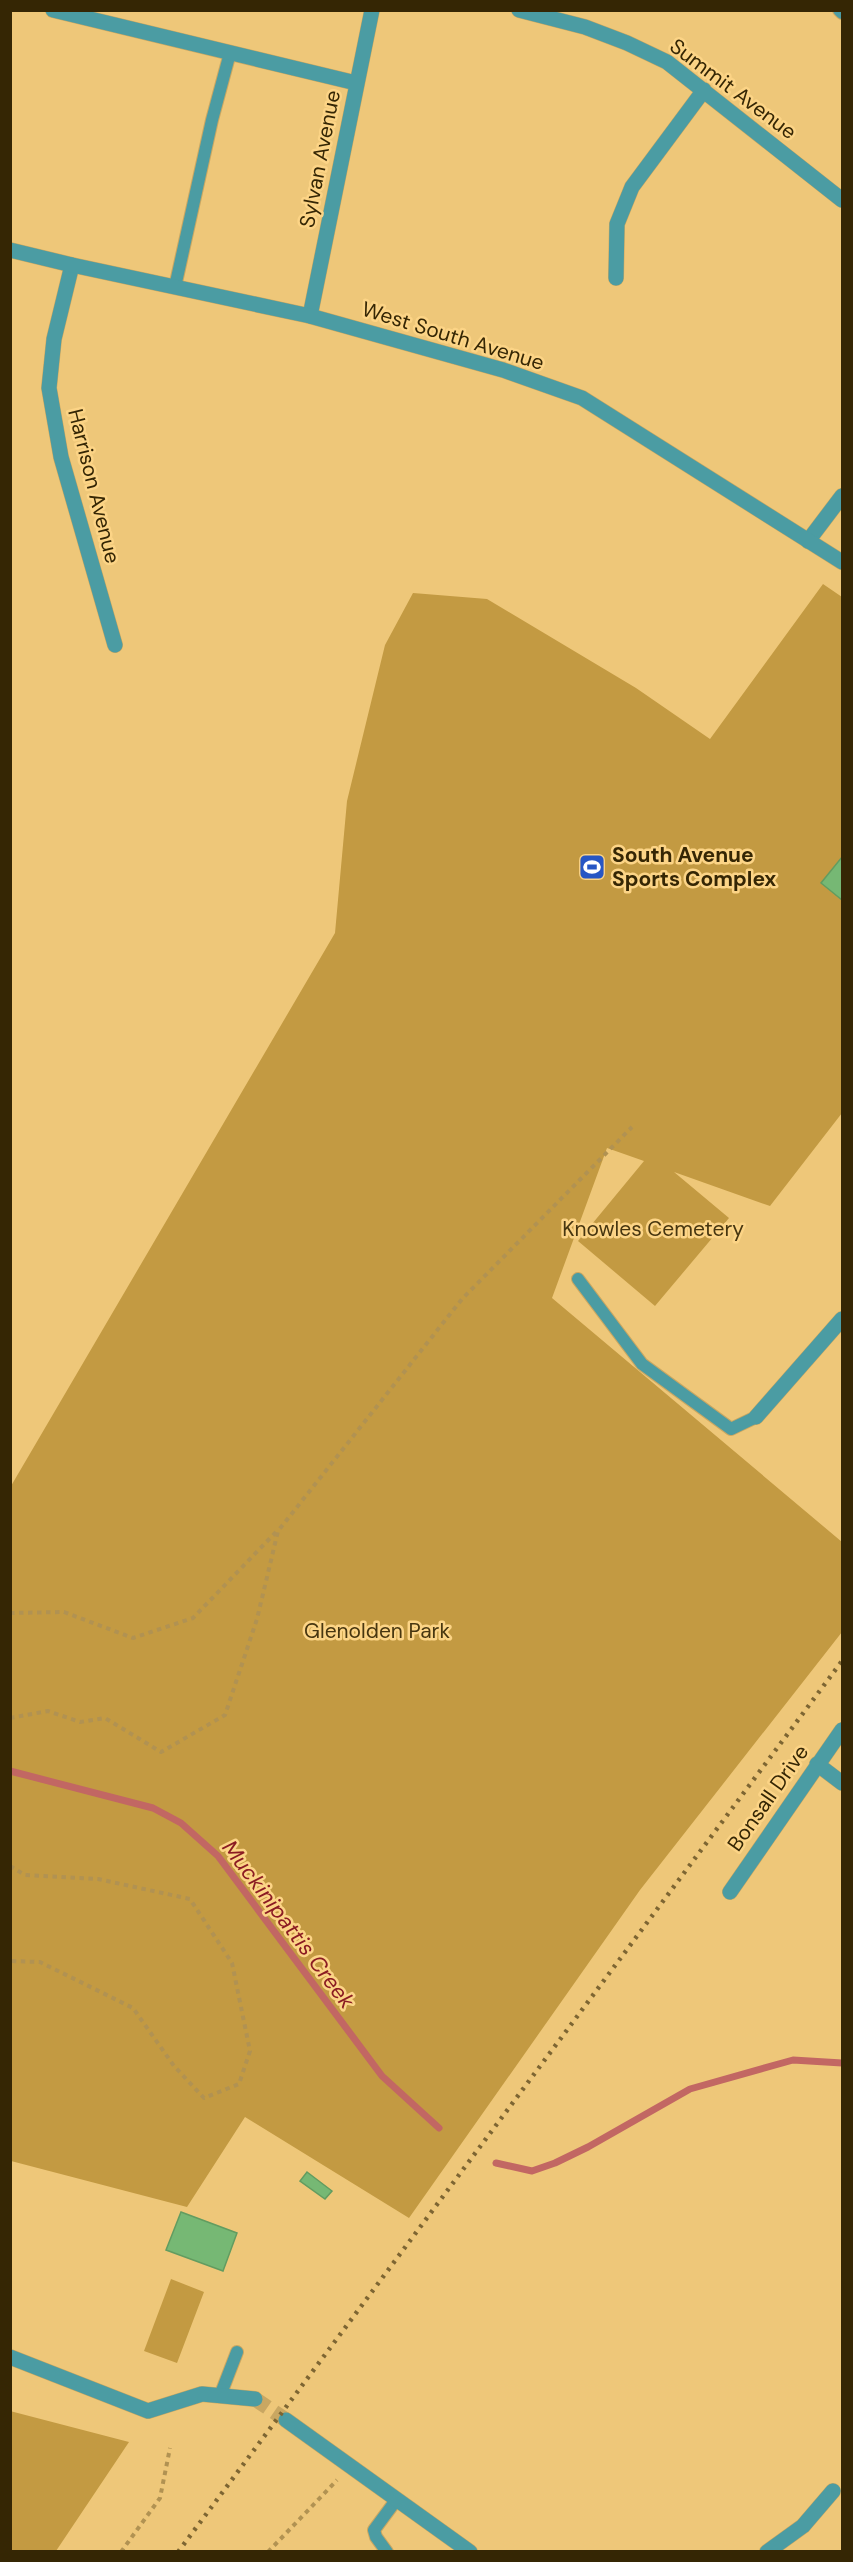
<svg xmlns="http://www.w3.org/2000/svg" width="853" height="2562" font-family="'DM Sans',sans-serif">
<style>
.green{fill:#c39a42}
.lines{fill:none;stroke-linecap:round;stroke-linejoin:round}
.stream{stroke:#c26763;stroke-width:7}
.building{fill:#76b874;stroke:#629c60;stroke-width:1.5}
.minor-tunnel{stroke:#c9a762;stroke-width:15;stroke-dasharray:15 8;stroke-linecap:butt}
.service-casing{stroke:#c9a762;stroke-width:14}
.minor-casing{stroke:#c9a762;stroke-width:16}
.tertiary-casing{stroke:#c9a762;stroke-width:16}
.path{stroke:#b19252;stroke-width:4;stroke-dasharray:4.5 4.5;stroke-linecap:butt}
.service{stroke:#4b9ca3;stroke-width:12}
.minor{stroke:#4b9ca3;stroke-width:15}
.tertiary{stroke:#4b9ca3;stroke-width:15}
.rail{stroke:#7d6532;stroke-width:4.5;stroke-dasharray:3 6;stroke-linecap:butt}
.labels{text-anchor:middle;stroke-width:5;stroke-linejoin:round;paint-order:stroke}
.street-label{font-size:21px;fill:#352604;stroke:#fcd486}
.poi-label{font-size:21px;font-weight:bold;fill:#352604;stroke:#fcd486;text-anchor:start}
.park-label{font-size:21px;fill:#473610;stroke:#fcd486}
.water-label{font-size:22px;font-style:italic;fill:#8b1c23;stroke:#fcd486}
</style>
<rect width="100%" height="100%" fill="#eec779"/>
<path class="green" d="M823 584 842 597V1113L770 1206 674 1172 729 1218 655 1306 578 1241 644 1161 607 1148 552 1298 842 1542V1632L640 1890 409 2218 245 2117 187 2207 11 2161V1486L335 933 347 801 385 645 413 593 487 599 636 688 710 739Z
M171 2279 204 2292 177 2363 144 2351Z
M10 2411 129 2442 56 2551H11Z"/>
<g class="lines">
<path class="stream" d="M10 1771 153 1808 181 1823 218 1856 382 2076 439 2128
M496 2163 532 2171 555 2163 588 2147 690 2089 793 2060 842 2063"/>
</g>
<path class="building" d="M842 857V900L821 883Z
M307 2172 332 2191 325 2199 300 2181Z
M181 2212 237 2233 223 2271 166 2250Z"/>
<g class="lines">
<path class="minor-tunnel" d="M255 2399 286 2420"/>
<defs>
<path id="service" d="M839 10 842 13
M175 287 212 120 230 53
M578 1279 642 1364 731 1429 756 1417
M220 2396 237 2352
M387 2552 376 2537 374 2530 397 2499"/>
<path id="minor" d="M53 10 356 83
M519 10 585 27 627 43 667 62 842 200
M72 265 54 339 49 388 61 457 115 645
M616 278 617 224 632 187 704 90
M310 316 372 10
M808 541 842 496
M756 1417 842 1319
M817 1764 842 1783
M730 1892 842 1730
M10 2357 148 2411 202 2394 255 2399
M286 2420 470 2552
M767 2552 803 2526 833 2491"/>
<path id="tertiary" d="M10 250 72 265 310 316 503 370 582 398 842 562"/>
</defs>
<use href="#service" class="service-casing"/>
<use href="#minor" class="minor-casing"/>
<use href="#tertiary" class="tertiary-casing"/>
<path class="path" d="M10 1613 64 1612 133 1638 193 1618 277 1531
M10 1718 48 1711 80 1722 105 1718 161 1752 225 1715 257 1619 278 1531 462 1299 632 1127
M10 1866 25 1875 98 1879 190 1899 232 1963 250 2051 239 2084 204 2098 174 2066 133 2008 40 1962 10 1961
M121 2552 160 2498 170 2448
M268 2552 337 2480"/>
<use href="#service" class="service"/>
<use href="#minor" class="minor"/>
<use href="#tertiary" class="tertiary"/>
<path class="rail" d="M178 2552 842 1661"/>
</g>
<defs>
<symbol id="stadium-square" viewBox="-11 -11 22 22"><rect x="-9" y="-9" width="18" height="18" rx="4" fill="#2756c4" stroke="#fcd486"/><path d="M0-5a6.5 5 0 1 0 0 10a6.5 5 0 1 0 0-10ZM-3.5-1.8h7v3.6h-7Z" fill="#fff"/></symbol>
</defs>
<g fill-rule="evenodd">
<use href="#stadium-square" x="577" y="852" width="30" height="30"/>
</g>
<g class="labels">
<g class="street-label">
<text transform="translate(733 89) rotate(37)" y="7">Summit Avenue</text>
<text transform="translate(320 159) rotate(-79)" y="7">Sylvan Avenue</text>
<text transform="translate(453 336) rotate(17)" y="7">West South Avenue</text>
<text transform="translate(94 486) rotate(76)" y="7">Harrison Avenue</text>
<text transform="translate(768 1798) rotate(-55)" y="7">Bonsall Drive</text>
</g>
<g class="poi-label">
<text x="612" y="862">South Avenue<tspan x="612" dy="24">Sports Complex</tspan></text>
</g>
<g class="park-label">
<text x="653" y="1236">Knowles Cemetery</text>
<text x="377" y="1638">Glenolden Park</text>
</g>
<g class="water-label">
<text transform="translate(289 1924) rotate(53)" y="8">Muckinipattis Creek</text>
</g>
</g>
<rect width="853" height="2562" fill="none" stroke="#352604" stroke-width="24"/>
</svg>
